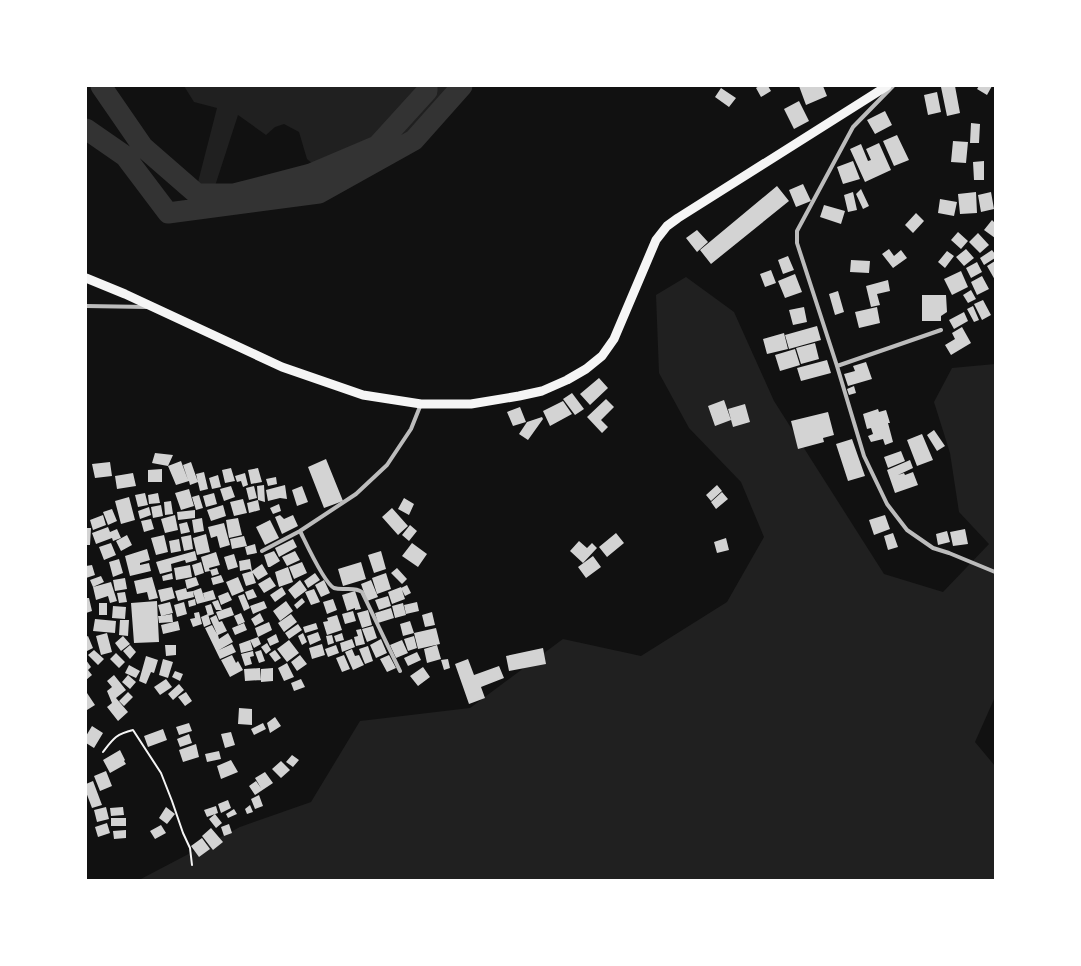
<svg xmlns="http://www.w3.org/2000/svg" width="1081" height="966" font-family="Karla,sans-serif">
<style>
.green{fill:#202020}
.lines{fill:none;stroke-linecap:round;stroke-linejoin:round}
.river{stroke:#333;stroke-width:21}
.building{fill:#d3d3d3}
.path{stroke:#f5f5f5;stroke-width:2}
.minor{stroke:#bcbcbc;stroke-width:4}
.primary{stroke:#f5f5f5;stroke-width:9}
</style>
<rect width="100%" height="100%" fill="#111"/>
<path class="green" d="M184 86H453L413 132 368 157 327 176 307 159 299 132 284 124 275 127 266 135 238 115 215 186H197L217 108 194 102Z
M686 277 734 312 774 401 884 574 943 592 989 544 959 512 950 453 934 402 952 368 995 364V697L975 742 995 766V880H139L240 827 311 802 360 721 470 708 563 639 641 656 727 602 764 537 741 482 689 428 659 373 656 295Z"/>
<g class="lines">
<path class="river" d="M101 86 143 147 197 194H234L311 174 377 146 427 91V86
M86 129 125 156 168 213 319 193 414 140 462 86"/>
</g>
<path class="building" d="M759 86H768L771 91 761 97 756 88Z
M799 86H823L827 96 806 105Z
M949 86H955L960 113 947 116 941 87Z
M979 86H992L987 95 977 89Z
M721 88 736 98 729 107 715 97Z
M937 92 941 112 928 115 924 95Z
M799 101 809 121 794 129 784 109Z
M885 111 892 125 875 134 867 120Z
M971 123 980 124 979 143H970Z
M897 135 909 160 894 166 883 141Z
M953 141 968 142 966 163 951 162Z
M879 143 891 170 865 182 850 149 861 144 868 161 871 160 866 149Z
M853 161 860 179 843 184 837 167Z
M984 161V180H974L973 162Z
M803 184 811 201 796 207 789 190Z
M777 186 789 201 711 264 700 250Z
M861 189 869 206 863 209 856 194Z
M853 192 857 210 848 212 844 195Z
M976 192 977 213 960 214 958 194Z
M991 192 994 209 981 212 978 195Z
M940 199 957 202 954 216 938 213Z
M824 205 845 211 841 224 820 217Z
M916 213 924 221 913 233 905 225Z
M992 220 995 223V238L984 230Z
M697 230 708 242 697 252 686 238Z
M958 232 968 241 961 249 951 240Z
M978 233 989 245 980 253 969 242Z
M889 249 894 256 901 250 907 258 893 268 882 254Z
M966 249 974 258 964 266 956 257Z
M992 250 995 254V258L984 265 980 258Z
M947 251 954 256 945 268 938 262Z
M788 256 794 270 783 274 778 260Z
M851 260 870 261 869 273 850 272Z
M995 261V280L987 266Z
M977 262 982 272 971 278 966 268Z
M771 270 776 283 765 287 760 274Z
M961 271 968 287 952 295 944 279Z
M795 274 802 292 785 298 778 281Z
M982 276 989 289 977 295 971 282Z
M888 280 890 291 877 294 880 305 871 307 866 286Z
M971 290 976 299 968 303 963 295Z
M838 291 844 312 835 315 829 294Z
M922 295H946L947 312 941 316V321H922Z
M983 300 991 315 982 320 974 304Z
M973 306 979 320 974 322 967 309Z
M804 307 807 322 793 325 789 310Z
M877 307 880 323 859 328 855 312Z
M964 312 968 321 954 329 949 320Z
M817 326 821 340 789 349 785 335Z
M962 327 971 343 951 355 945 345 955 339 952 333Z
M784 333 788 349 767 354 763 339Z
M815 343 819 359 801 364 796 348Z
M795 349 800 365 780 371 775 355Z
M827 360 831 373 801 381 797 368Z
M866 362 872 379 848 386 844 374 855 371 853 366Z
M599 378 608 388 590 405 580 394Z
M854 386 856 393 849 395 847 389Z
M572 393 584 409 575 415 563 399Z
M606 399 614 407 601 420 608 427 602 433 587 417Z
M724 400 731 420 715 426 708 406Z
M563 401 572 414 550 426 543 411Z
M745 404 750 422 733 427 728 409Z
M520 407 526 422 513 426 507 412Z
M878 409 879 412 886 410 890 423H888L893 442 885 445 883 439 871 442 868 436 873 434 871 428 867 429 863 414Z
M828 412 834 435 823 438 824 442 798 449 791 421Z
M542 417 543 419 528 440 519 434 527 422Z
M934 430 945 446 937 451 927 435Z
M922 434 933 460 917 466 907 440Z
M852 439 865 476 848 481 836 444Z
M901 451 905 461 888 468 884 457Z
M155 453 173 455 168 466 152 463Z
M326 459 343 501 324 508 308 467Z
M910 460 913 468 898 475 904 473 905 475 913 472 918 485 895 493 887 470Z
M181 461 188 480 183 465 191 462 198 482 190 485 189 481 176 485 168 466Z
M110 462 112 476 95 478 92 464Z
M231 468 235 481 225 483 222 470Z
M258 468 262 482 251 484 248 470Z
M162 469V482H148V470Z
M204 472 208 489 200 491 196 474Z
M133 473 136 486 117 489 115 476Z
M245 473 248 485 243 487 241 481 237 482 235 476Z
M218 475 221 487 212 489 209 478Z
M276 477 277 484 268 486 266 479Z
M264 485 265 502 258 500 257 486Z
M285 485 287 499 280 498 268 501 266 490Z
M717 485 722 491 711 501 706 495Z
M231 486 235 497 224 501 220 489Z
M254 486 257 498 249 500 246 488Z
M302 486 308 502 297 506 292 490Z
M189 489 194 506 181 510 175 493Z
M722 492 728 499 716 509 711 502Z
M145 493 148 505 138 507 135 495Z
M158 493 160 503 149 504 148 495Z
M214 493 217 504 206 507 203 496Z
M199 495 203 508 196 510 192 497Z
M129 497 135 520 121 524 115 501Z
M404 498 414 504 409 515 398 509Z
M243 499 247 513 234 516 230 502Z
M258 500 260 510 249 513 247 503Z
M171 501 173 514 165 515 164 502Z
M279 504 281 511 273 514 270 508Z
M161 505 163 516 153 518 151 507Z
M223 505 226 516 211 521 207 510Z
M149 507 151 515 140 519 138 511Z
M392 508 408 526 398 535 382 517Z
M112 509 117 521 108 525 103 512Z
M195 510V518L178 520 177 512Z
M103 515 106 525 93 530 90 520Z
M175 515 178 530 165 533 161 519Z
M280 515 284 519 293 515 298 526 282 534 275 517Z
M885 515 890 529 874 535 869 520Z
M202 518 204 531 194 533 192 520Z
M238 518 242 535 229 538 226 520Z
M151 519 154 529 144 532 141 521Z
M270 520 279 538 265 545 256 527Z
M187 522 190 532 181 534 179 524Z
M224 523 230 545 220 548 217 536 211 538 208 527Z
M410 525 417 531 409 541 402 535Z
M108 527 110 532 117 529 121 538 113 541 112 538 96 544 92 533Z
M86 528H91L90 545H86Z
M965 529 968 544 953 546 950 532Z
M947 531 950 542 938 545 936 534Z
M616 533 624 543 607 557 599 547Z
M893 533 898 547 888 550 884 536Z
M206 534 210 552 197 555 193 538Z
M127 535 132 545 121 551 116 541Z
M164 535 168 552 156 555 151 538Z
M191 535 193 549 184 551 181 537Z
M244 536 247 546 232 549 230 539Z
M726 538 729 550 717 553 714 542Z
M179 539 181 551 171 553 169 541Z
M293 539 297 547 279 557 275 548Z
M579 541 587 548 592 543 597 548 583 563 570 551Z
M111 543 116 555 104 560 99 547Z
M412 543 427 554 418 567 402 556Z
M255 544 257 553 247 555 245 547Z
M147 549 150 560 140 563V565L149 563 151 571 130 576 125 556Z
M195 551 197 560 186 563 185 560 171 564 172 571 160 574 156 562Z
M274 551 280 561 270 567H268L264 555Z
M295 551 300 560 287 566 282 557Z
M381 551 386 569 374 573 368 555Z
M216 552 220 565 209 568 210 571 205 572 201 557Z
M234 554 238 567 228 570 224 557Z
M593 556 601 567 586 578 578 567Z
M119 559 123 573 113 577 109 562Z
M250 559 252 571 262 564 268 574 258 580 250 569 240 571 239 561Z
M201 562 204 573 195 576 192 565Z
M302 562 307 573 294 579 289 567Z
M361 562 366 579 343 586 338 569Z
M92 565 95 575 86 578V566Z
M190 565 192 577 176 580 174 568Z
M288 567 293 582 279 587 275 572Z
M217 568 219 574 212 576 210 570Z
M397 568 407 579 402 584 391 573Z
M252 571 256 583 246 586 242 574Z
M172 573 173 579 163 581 162 576Z
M315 573 320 580 308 588 304 581Z
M386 573 391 589 377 594 372 578Z
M221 575 224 582 213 585 211 578Z
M101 576 104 582 93 587 90 580Z
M152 577 158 598 149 600 147 592 137 594 134 581Z
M196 577 199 585 187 589 185 580Z
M238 577 244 591 232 596 226 582Z
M270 577 276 586 264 593 258 584Z
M125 578 127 589 115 591 113 580Z
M300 580 307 590 295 599 288 590Z
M324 580 330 593 321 597 315 585Z
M371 580 378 597 367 601 361 584Z
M111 582 117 601 110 603 108 596 96 600 93 587Z
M407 585 411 593 405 596 401 588Z
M172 587 175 598 161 602 158 590Z
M282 587 286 594 275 602 270 595Z
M401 587 405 599 392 604 388 592Z
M186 588 187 592 193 591 194 597 178 601 175 591Z
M201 588 205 600 203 593 213 590 216 599 197 604 193 591Z
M253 589 257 597 248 600 245 592Z
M314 589 320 602 311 605 305 592Z
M355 591 361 609 355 610V608L347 611 342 595Z
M125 592 127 602 119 603 117 593Z
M228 592 232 600 221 605 218 596Z
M244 594 250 608 244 611 238 596Z
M388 596 391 606 379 610 375 600Z
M86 598H89L92 611 86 613Z
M302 598 305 602 297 609 294 605Z
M195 599 196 605 189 607 188 601Z
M333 599 337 610 327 614 323 602Z
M218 600 222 610H216L212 602Z
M157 601 159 642 134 643 131 603Z
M264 601 267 608 253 614 250 606Z
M286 601 293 611 280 621 273 611Z
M170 602 173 613 161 616 172 614 173 622 159 623 158 616H161L158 605Z
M184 602 187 614 177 617 174 605Z
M417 602 419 611 406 614 404 605Z
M99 603H107V615H99Z
M403 603 406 615 395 618 392 606Z
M211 604 214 614 208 616 205 606Z
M113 606 126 607 125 619 112 618Z
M231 607 234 615 219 620 216 612Z
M391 608 394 618 378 623 375 613Z
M368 610 372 625 362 628 357 613Z
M353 611 356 621 345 624 342 614Z
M199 612 202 624 193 627 190 619 195 618 194 613Z
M432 612 435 625 425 627 422 615Z
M241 613 245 622 238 625 234 616Z
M260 613 264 621 255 626 251 619Z
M208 614 211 624 204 627 201 617Z
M291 614 297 622 284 632 278 623Z
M216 615 219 622 222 621 227 631 218 635 219 639 228 633 233 642 219 650 232 644 236 652 220 659 205 628 212 625 217 634 210 618Z
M337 615 342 630 327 635 323 622 328 621 327 618Z
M95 619 116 621 115 633 93 631Z
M120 620H129L128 636 119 635Z
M178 621 180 630 163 634 161 625Z
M410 621 414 633 403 636 400 624Z
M269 622 272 630 258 637 255 628Z
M244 623 247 630 235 635 232 628Z
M316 623 318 629 305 633 303 627Z
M298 624 302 630 289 639 285 633Z
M373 626 377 638 367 642 362 629Z
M436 628 440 644 418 649 414 633Z
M361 629 365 644 356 646 354 637 358 636 356 630Z
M318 632 321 640 310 645 307 636Z
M107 633 112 652 101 655 96 636Z
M303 633 307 642 302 645 298 636Z
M342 633 344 640 336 642 334 636Z
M276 634 279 642 270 646 267 639Z
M332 635 334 643 328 645 326 636Z
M88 636 93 648 87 651 86 637Z
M123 636 130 644 121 651 115 643Z
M414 636 417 648 408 651 404 639Z
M258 637 261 644 254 648 250 640Z
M352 639 355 647 342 652 340 643Z
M381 639 387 653 376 658 370 645Z
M250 640 253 650 241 653 239 644Z
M289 640 299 653 287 662 277 649Z
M402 640 408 653 396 658 390 645Z
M267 643 271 650 266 654 261 647Z
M322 644 325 655 312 659 309 648Z
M130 645 136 652 130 659 123 651Z
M165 645H176V655L166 656Z
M336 645 339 653 328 657 325 649Z
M437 645 441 659 427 663 424 649Z
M368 646 373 661 365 664 359 649Z
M543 648 546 664 509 671 506 656Z
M352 649 355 656 359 655 364 665 353 670 345 652Z
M94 650 104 659 98 665 88 655Z
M261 650 265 661 259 663 255 652Z
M275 650 281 658 275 662 269 654Z
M253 651 254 656 250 657 252 664 245 666 241 654Z
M417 652 421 660 408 666 404 658Z
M116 653 125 662 119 668 110 659Z
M232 655 236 663 238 661 243 670 230 677 221 660Z
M300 655 307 664 297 671 291 662Z
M344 655 350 669 342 672 336 658Z
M389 655 396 668 387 672 380 659Z
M146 656 158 660 154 673 151 672 146 684 139 681Z
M163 659 173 662 168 678 159 675Z
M448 659 450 668 444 670 441 660Z
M468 659 474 675 499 666 504 678 481 687 485 698 469 704 455 664Z
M86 660 91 667 88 670 92 675 86 680Z
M287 663 294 677 284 681 278 668Z
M129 665 140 671 136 678 125 673Z
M423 667 430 677 418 686 410 676Z
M260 668 261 680 245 681 244 669Z
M273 668V681L261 682V669Z
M175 671 183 674 180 681 172 677Z
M114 675 126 690 116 698 128 712 118 721 107 707 112 703 107 691 112 687 107 681Z
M128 675 136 682 130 689 122 682Z
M166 679 172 687 160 695 154 687Z
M301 679 305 687 294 691 291 683Z
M179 684 184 690 173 700 168 694Z
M128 692 133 697 124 706 119 701Z
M186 692 192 701 185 706 178 697Z
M87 693 95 705 87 710 86 694Z
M239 708 252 709V725L238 724Z
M275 717 281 726 270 733 267 723Z
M189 723 192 731 179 735 176 727Z
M263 723 266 729 254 735 251 729Z
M92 726 103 733 94 748 86 743V736Z
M163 729 167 740 148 747 144 736Z
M231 732 235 745 225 748 221 734Z
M189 734 192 743 180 747 177 739Z
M196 744 199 757 183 762 179 750Z
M120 750 125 760 124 761 126 764 110 773 103 760Z
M219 751 221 759 207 762 205 754Z
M292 755 299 760 293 767 286 762Z
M231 760 238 772 221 779 217 766Z
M281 761 290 770 281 778 272 769Z
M106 771 112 786 100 791 94 776Z
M265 772 273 783 255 795 249 786 256 781 261 788 255 778Z
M93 781 102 805 92 808 86 792V784Z
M259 795 263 806 255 809 251 799Z
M228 800 231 808 221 813 218 804Z
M250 805 253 812 247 814 245 809Z
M216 806 218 813 207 817 204 810Z
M106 807 109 819 97 822 94 810Z
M123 807 124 815 111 816 110 808Z
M166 807 175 814 167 824 159 818Z
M234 809 237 814 228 818 226 814Z
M215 814 222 823 216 828 209 819Z
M111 818H126V826H111Z
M107 823 110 833 98 837 95 827Z
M229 824 232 833 224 836 221 827Z
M161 825 166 833 155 839 150 831Z
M211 828 223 842 213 850 202 836Z
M126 830V838L114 839 113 831Z
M202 838 210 849 199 857 191 846Z"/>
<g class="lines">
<path class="path" d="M103 752C113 739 116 734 133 730L161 773 172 801 183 833 190 848 192 865"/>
<path class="minor" d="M893 86 853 127 797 231V243L837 366 864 456 887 504 907 530 933 548 949 553 995 572
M86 306 147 307
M837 366 941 330
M300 531C306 543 324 583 334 588 343 591 354 586 362 592L400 671
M262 551 300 531 356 494 387 465 411 429 421 404"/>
<path class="primary" d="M86 278 125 294 282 367 363 395 421 404H471L519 396 542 391 567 380 586 369 602 356 614 339 656 240 667 226 678 218 887 86"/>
</g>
<rect width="1081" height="966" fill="none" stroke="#ffffff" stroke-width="174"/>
</svg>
